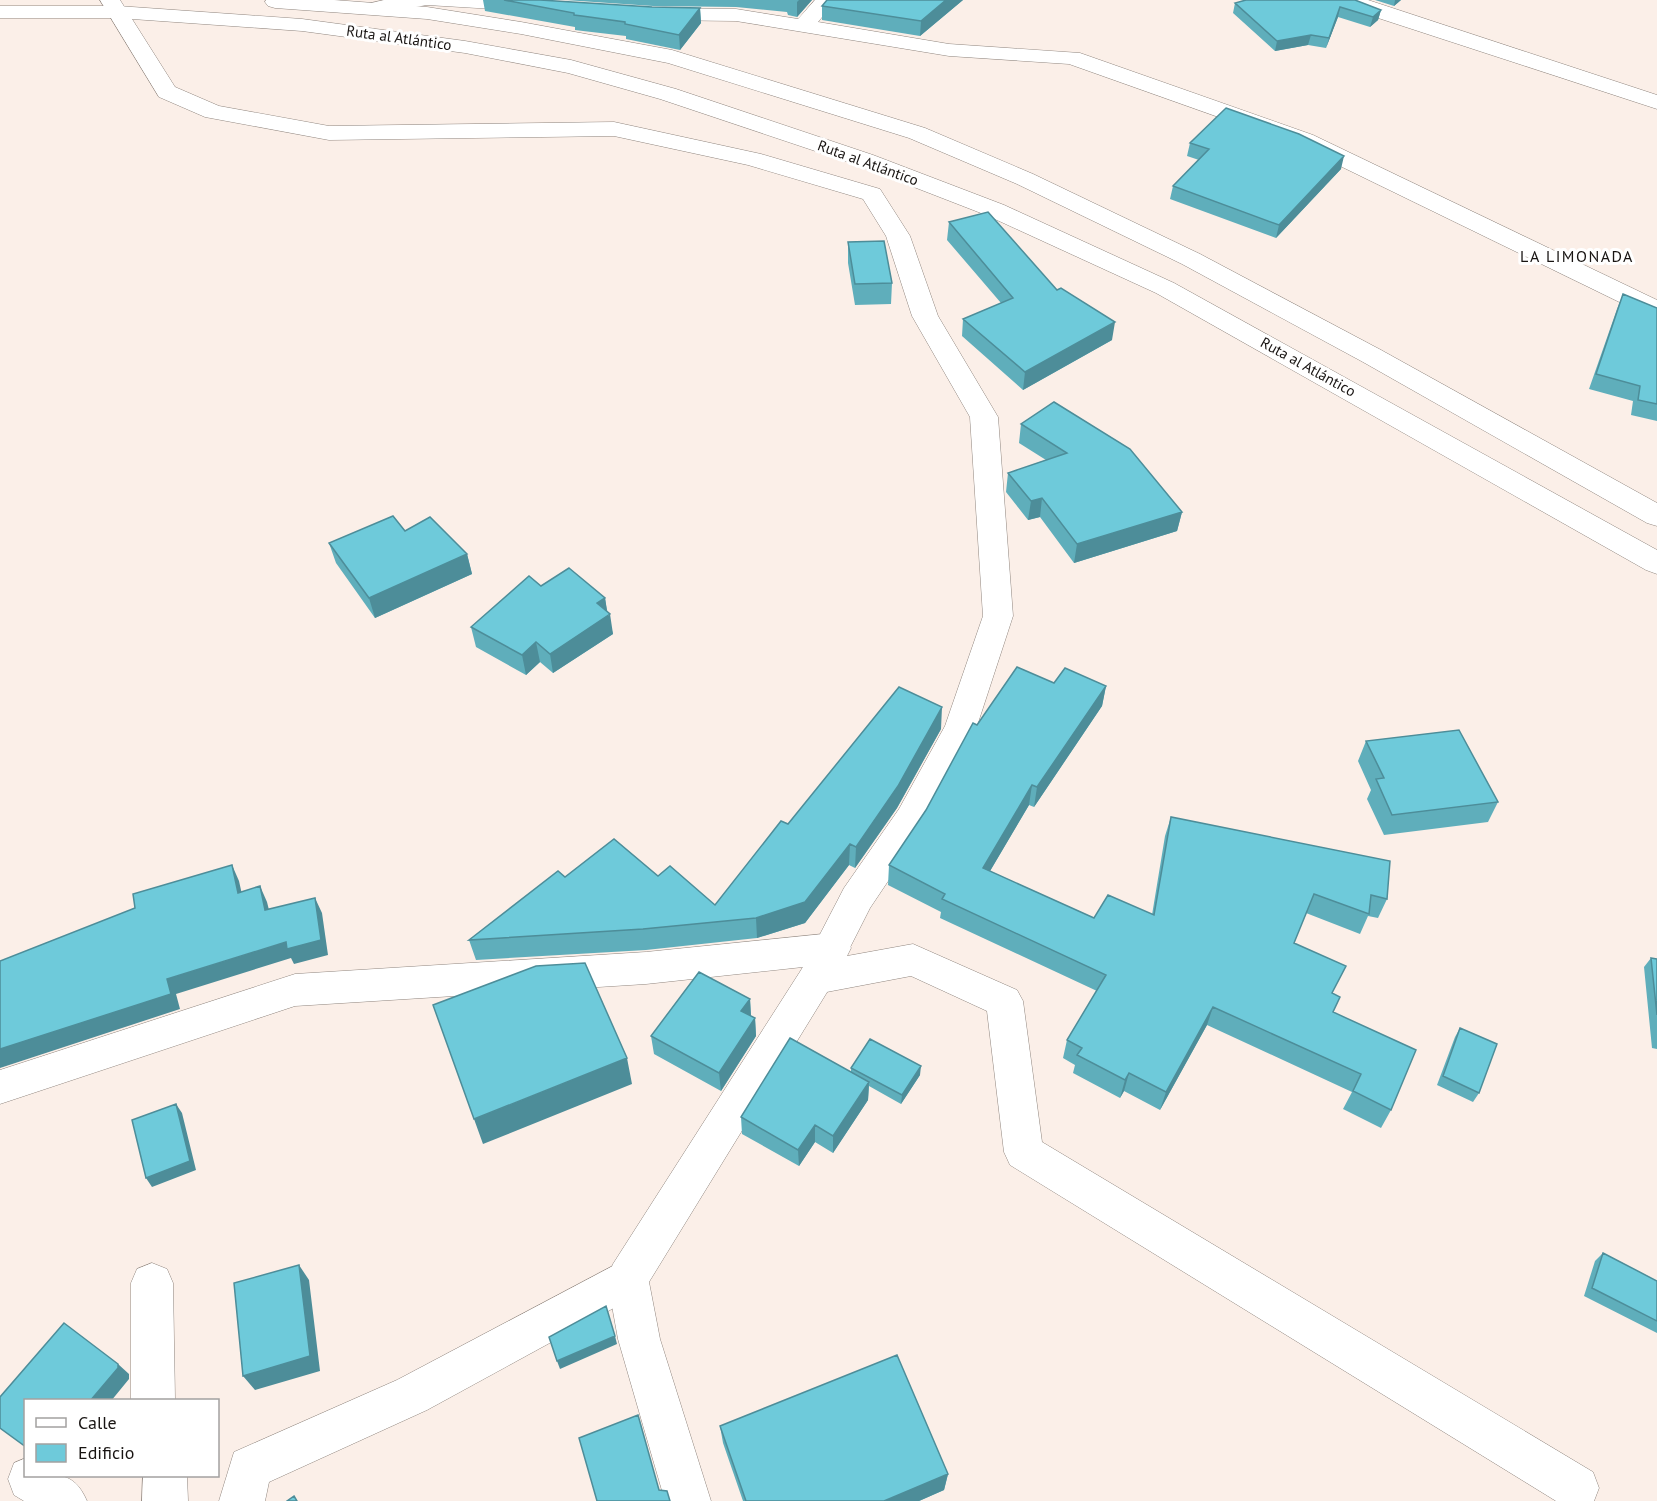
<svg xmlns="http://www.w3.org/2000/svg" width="1657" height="1501" font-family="'PT Sans',sans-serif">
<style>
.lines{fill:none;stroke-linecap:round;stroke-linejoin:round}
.minor-casing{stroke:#90867f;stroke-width:1}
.tertiary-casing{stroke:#90867f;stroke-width:1}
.trunk-casing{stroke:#90867f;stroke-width:1}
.minor{fill:#fff;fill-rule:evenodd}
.tertiary{fill:#fff;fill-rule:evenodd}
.trunk{fill:#fff;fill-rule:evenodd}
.wall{fill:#5faebb}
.shaded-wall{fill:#4d8d99}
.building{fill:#6ecada;stroke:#4d8d99;stroke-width:1.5}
.labels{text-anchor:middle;stroke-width:6;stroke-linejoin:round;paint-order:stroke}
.far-street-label{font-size:15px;fill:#181412;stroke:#fff}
.far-neighbourhood-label{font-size:16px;letter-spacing:1.5px;fill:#181412;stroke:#fff}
</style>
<rect width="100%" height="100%" fill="#fbefe8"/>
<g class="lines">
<defs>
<path id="minor" d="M384 0H534L539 5 536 9 529 11 427 5 374 14 367 12 364 8 367 4Z
M815 0H836L818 22 949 44 1080 53 1313 135 1657 300V318L1648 316 1297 145 1069 64 949 56 736 21 656 20 649 18 645 14 649 10 656 8 736 9 798 19Z
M1341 0H1368L1657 95V109L1369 15 1344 4Z
M833 933 846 937 851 948 847 956 913 944 1017 990 1023 1001 1042 1142 1593 1472 1599 1488 1594 1501H1556L1010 1165 1004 1152 987 1011 911 976 816 994 803 989 798 978 803 967 646 984 295 1006 0 1104V1070L295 974 646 952Z
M628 1258 643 1264 649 1278 643 1292 427 1410 269 1482 265 1501H219L234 1452 397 1380Z
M152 1263 167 1269 173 1283 175 1400H131V1283L137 1269Z
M26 1458V1476C56 1476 73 1469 87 1501H24L14 1495 8 1479 14 1463Z
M143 1476H187L188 1501H142Z"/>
<path id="tertiary" d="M100 0H120L175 87 219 106 329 126 614 122 761 154 880 189 910 236 938 316 998 417 1013 616 977 726 923 829 870 908 829 989 649 1282 660 1339 711 1501H665L618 1339 607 1278 613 1264 803 967 844 888 899 809 945 726 983 616 970 417 912 316 886 236 863 199 748 165 614 136 329 140 205 117 159 97Z"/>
<path id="trunk" d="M266 0H334L427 7 521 22 672 50 925 128 1033 174 1200 254 1381 350 1657 503V526L1647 523 1363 362 1182 264 1017 184 909 138 668 63 521 34 427 19 275 8 268 6 265 2Z
M0 6H118L302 19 465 41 571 60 676 89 873 155 1004 205 1174 283 1657 550V574L1646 570 1156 293 986 215 857 165 660 99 568 73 465 53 302 31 118 18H0Z"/>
</defs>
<use href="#minor" class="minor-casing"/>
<use href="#tertiary" class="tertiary-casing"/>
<use href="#trunk" class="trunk-casing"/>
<use href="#minor" class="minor"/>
<use href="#tertiary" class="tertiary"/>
<use href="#trunk" class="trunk"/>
</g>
<path class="wall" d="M483 0H540L652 7 700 8 701 23 680 50 626 39V36L583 31 575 30V27L485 11Z
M565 0H812L797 17 788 15 787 12 736 7 653 6Z
M963 0 920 36 822 20V6Z
M1355 0 1381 10 1378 20 1370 27 1338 17 1326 48 1308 45 1275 51 1233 13 1235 3Z
M1375 0H1401L1394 6Z
M1190 143 1341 169 1276 238 1170 199 1173 186 1199 160 1187 156Z
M949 222 1057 290 1112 340 1023 390 962 336 963 319 1001 303 947 240Z
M848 242 892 283 891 304 855 305 848 263Z
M1623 294 1657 308V421L1631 415 1633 401 1589 389 1617 309Z
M1021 424 1182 512 1177 531 1074 563 1040 517 1028 520 1006 492 1008 473 1046 460 1019 443Z
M405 531 467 554 472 574 375 618 336 563 329 543Z
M541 586 605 598 607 612 613 634 553 673 540 662 526 675 476 647 471 627Z
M1054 683 1106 686 1102 706 1034 807 1029 805 990 871 1094 918 1152 915 1165 836 1171 817 1387 899 1378 918 1368 916 1360 934 1306 913 1294 943 1333 994V1012L1391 1110 1381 1128 1343 1109 1352 1092 1207 1025 1160 1110 1124 1091 1120 1098 1073 1073 1075 1065 1063 1058 1067 1040 1097 991 940 918 941 912 888 885 889 865 926 810 977 725Z
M941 729 897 808 855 868 849 865 805 923 757 938 646 950 476 960 469 940 565 877 715 905 788 824Z
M1366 741 1498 802 1488 822 1384 835 1367 799 1371 790 1358 761Z
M1651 958 1657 959V1049L1652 1048 1644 967Z
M750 999 751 1016 755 1018 756 1036 721 1091 654 1054 651 1036Z
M1460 1028 1479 1093 1473 1102 1437 1085 1455 1037Z
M851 1068 920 1075 901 1104 869 1086 868 1100 833 1153 815 1142 799 1166 742 1134 741 1117 851 1072Z
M1603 1253 1657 1281V1333L1584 1296 1595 1261Z
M720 1426 948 1474 944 1490 919 1501H743L723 1443Z"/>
<path class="shaded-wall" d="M799 0H812L797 17V2Z
M946 0H963L920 36 921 21Z
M1395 0H1401L1394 6Z
M1340 7 1338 17 1326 48 1329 38Z
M700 8 701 23 680 50 679 35Z
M1381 10 1378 20 1370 27 1373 17Z
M1311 35 1308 45 1275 51 1277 41Z
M1344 156 1341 169 1276 238 1279 225Z
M1115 322 1112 340 1023 390 1025 372Z
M1042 498 1040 517 1028 520 1031 501Z
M1182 512 1177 531 1074 563 1077 544Z
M467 554 472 574 375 618 369 598Z
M605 598 608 616 610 614 613 634 553 673 550 654 597 603Z
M536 642 540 662 526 675 522 655Z
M1106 686 1102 706 1034 807 1037 787Z
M942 707 941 729 897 808 855 868 856 847Z
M1032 785 1029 805 980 888 983 868Z
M850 844 849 865 805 923 757 938 756 918Z
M232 865 239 881 245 908 238 893Z
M260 886 267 902 273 926 265 910Z
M315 898 322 913 328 955 294 964 291 958 176 994 180 1009 0 1068V1049L167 979 286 942Z
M750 999 751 1017 741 1011Z
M1213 1007 1207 1025 1160 1110 1166 1092Z
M755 1018 756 1036 721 1091 719 1073Z
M627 1058 632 1084 483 1144 474 1119Z
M921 1066 920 1075 901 1104 902 1095Z
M1129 1073 1124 1091 1120 1098 1125 1080Z
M869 1082 868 1100 833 1153V1136Z
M176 1104 182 1113 196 1170 152 1187 146 1178Z
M815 1125V1142L799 1166 798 1150Z
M299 1265 309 1280 320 1371 255 1390 243 1376Z
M615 1336 617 1344 560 1369 557 1361Z
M118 1364 129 1374V1379L111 1401H90Z
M948 1474 944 1490 919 1501H884Z"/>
<path class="building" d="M504 0H540L652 7 700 8 679 35 625 24V22L582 16 574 15V13Z
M827 0H946L921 21 822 6Z
M1246 0H1355L1381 10 1373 17 1340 7 1329 38 1311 35 1277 41 1235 3Z
M1226 108 1299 134 1344 156 1279 225 1173 186 1209 149 1190 143Z
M988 212 1057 290 1061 288 1115 322 1025 372 963 319 1013 298 949 222Z
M884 241 892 283 855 284 848 242Z
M1623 294 1657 308V404L1638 400 1640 386 1596 374Z
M1054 402 1130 449 1182 512 1077 544 1042 498 1031 501 1008 473 1067 453 1021 424Z
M393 516 405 531 430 517 467 554 369 598 329 543Z
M569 568 605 598 597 603 610 614 550 654 536 642 522 655 471 627 529 576 541 586Z
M1017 667 1054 683 1065 668 1106 686 1037 787 1032 785 983 868 1094 918 1108 895 1154 915 1171 817 1390 861 1387 899 1371 895 1369 914 1314 894 1294 943 1346 966 1332 993 1340 997 1333 1012 1416 1050 1391 1110 1353 1091 1361 1074 1213 1007 1166 1092 1129 1073 1125 1080 1077 1055 1082 1048 1067 1040 1106 975 942 899 945 894 889 865 926 810 973 723 977 725Z
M899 687 942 707 898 786 856 847 850 844 805 902 756 918 643 929 469 940 558 871 565 877 614 839 658 876 670 866 715 905 781 821 788 824Z
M1459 730 1498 802 1392 815 1376 779 1384 778 1366 741Z
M232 865 238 893 260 886 265 910 315 898 321 940 287 949 286 942 167 979 171 994 0 1049V961L135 908 133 894Z
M1651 958 1657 959V1015Z
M585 963 627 1058 474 1119 433 1005 536 966Z
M699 972 750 999 741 1011 755 1018 719 1073 651 1036Z
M1460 1028 1497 1044 1479 1093 1443 1076Z
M790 1038 869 1082 833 1136 815 1125 798 1150 741 1117Z
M870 1039 921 1066 902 1095 851 1068Z
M176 1104 190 1161 146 1178 132 1120Z
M1603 1253 1657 1281V1321L1592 1288Z
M299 1265 310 1356 243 1376 234 1283Z
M606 1306 615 1336 557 1361 549 1337Z
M64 1323 118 1364V1368L90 1401H26V1447L0 1428V1397Z
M897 1355 948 1474 884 1501H746L720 1426Z
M638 1415 659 1490 667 1491 670 1501H597L579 1438Z
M294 1496 297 1501H287Z"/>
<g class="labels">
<g class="far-street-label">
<text transform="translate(399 38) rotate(8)" y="5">Ruta al Atlántico</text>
<text transform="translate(868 163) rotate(20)" y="5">Ruta al Atlántico</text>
<text transform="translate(1308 367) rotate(29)" y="5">Ruta al Atlántico</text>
</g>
<g class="far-neighbourhood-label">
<text x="1577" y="262">LA LIMONADA</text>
</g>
</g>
<rect x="24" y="1399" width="195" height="78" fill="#ffffff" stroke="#a3a1a0" stroke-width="1.5"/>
<rect x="36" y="1418" width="30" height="9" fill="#ffffff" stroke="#a3a1a0" stroke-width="1.5"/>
<text x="78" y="1429" font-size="18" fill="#181412">Calle</text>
<rect x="36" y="1444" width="30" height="18" fill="#6ecada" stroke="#a3a1a0" stroke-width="1.5"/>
<text x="78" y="1459" font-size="18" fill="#181412">Edificio</text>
</svg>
